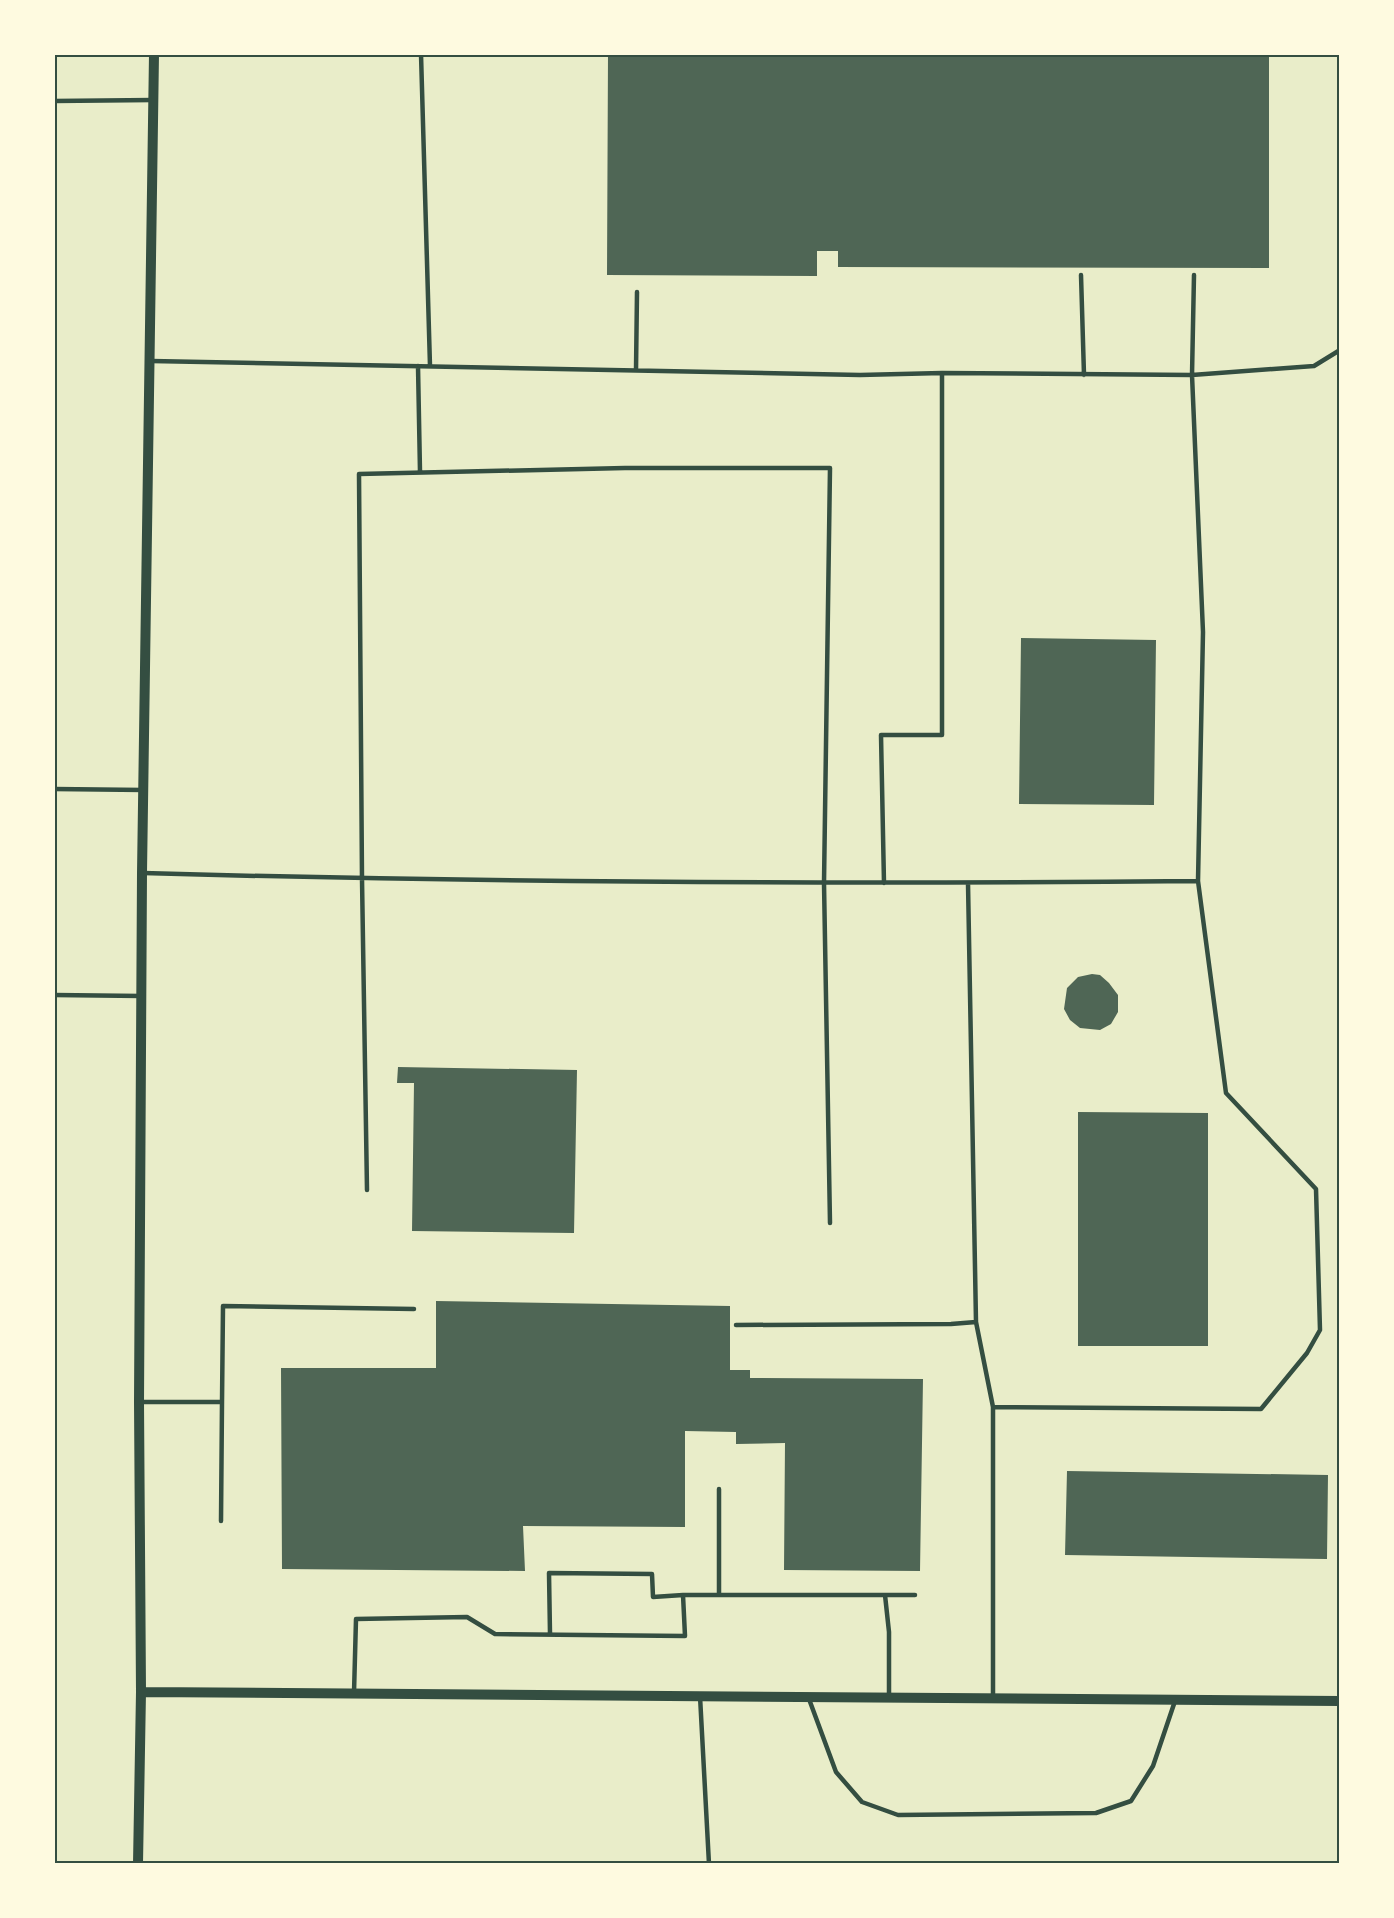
<svg xmlns="http://www.w3.org/2000/svg" width="1394" height="1918" font-family="'Varela Round',sans-serif">
<style>
.building{fill:#4f6655}
.lines{fill:none;stroke-linecap:round;stroke-linejoin:round}
.service{stroke:#344e41;stroke-width:4.5}
.tertiary{stroke:#344e41;stroke-width:10}
.neatline{fill:none;stroke:#344e41;stroke-width:2}
</style>
<rect width="100%" height="100%" fill="#e9edc9"/>
<path class="building" d="M608 54H1269V268L838 267V251H817V276L607 275Z
M1021 638 1156 640 1154 805 1019 804Z
M1092 974 1100 975 1109 983 1118 995V1012L1111 1024 1100 1030 1080 1028 1070 1020 1064 1009 1067 988 1078 977Z
M398 1067 577 1070 574 1233 412 1231 414 1083H397Z
M1078 1112 1208 1113V1346H1078Z
M436 1301 730 1306V1370H750V1378L923 1379 920 1571 784 1570 785 1443 736 1444V1432L685 1431V1527L523 1526 525 1571 282 1569 281 1368H436Z
M1067 1471 1328 1475 1327 1559 1065 1555Z"/>
<g class="lines">
<path class="service" d="M421 54 430 366
M54 101 153 100
M1081 275 1084 375
M151 361 860 375 942 373 1192 375 1314 366 1340 350
M418 366 420 472
M636 370 637 292
M54 789 144 790
M143 873C494 883 846 884 1198 881L1203 632 1192 375 1194 275
M884 883 881 735H942V373
M968 883 976 1322 993 1407V1698
M54 995 142 996
M367 1190 362 879 359 474 625 468H830L824 883 830 1223
M736 1325 951 1324 976 1322
M139 1402H222L223 1306 414 1309
M993 1407 1261 1409 1307 1353 1320 1330 1316 1189 1226 1093 1198 881
M221 1521 222 1402
M719 1595H915
M885 1595 889 1632V1697
M550 1634 549 1573 652 1574 653 1597 683 1595
M354 1693 356 1619 467 1617 495 1634 685 1636 683 1595H719V1489
M700 1696 709 1864
M809 1699 836 1772 862 1802 898 1815 1096 1813 1131 1801 1153 1766 1175 1701"/>
<path class="tertiary" d="M141 1692 1340 1701
M138 1864 141 1692 139 1402 142 873 154 54"/>
</g>
<rect width="1394" height="1918" fill="none" stroke="#fefae0" stroke-width="111"/>
<rect x="56" y="56" width="1282" height="1806" class="neatline"/>
</svg>
